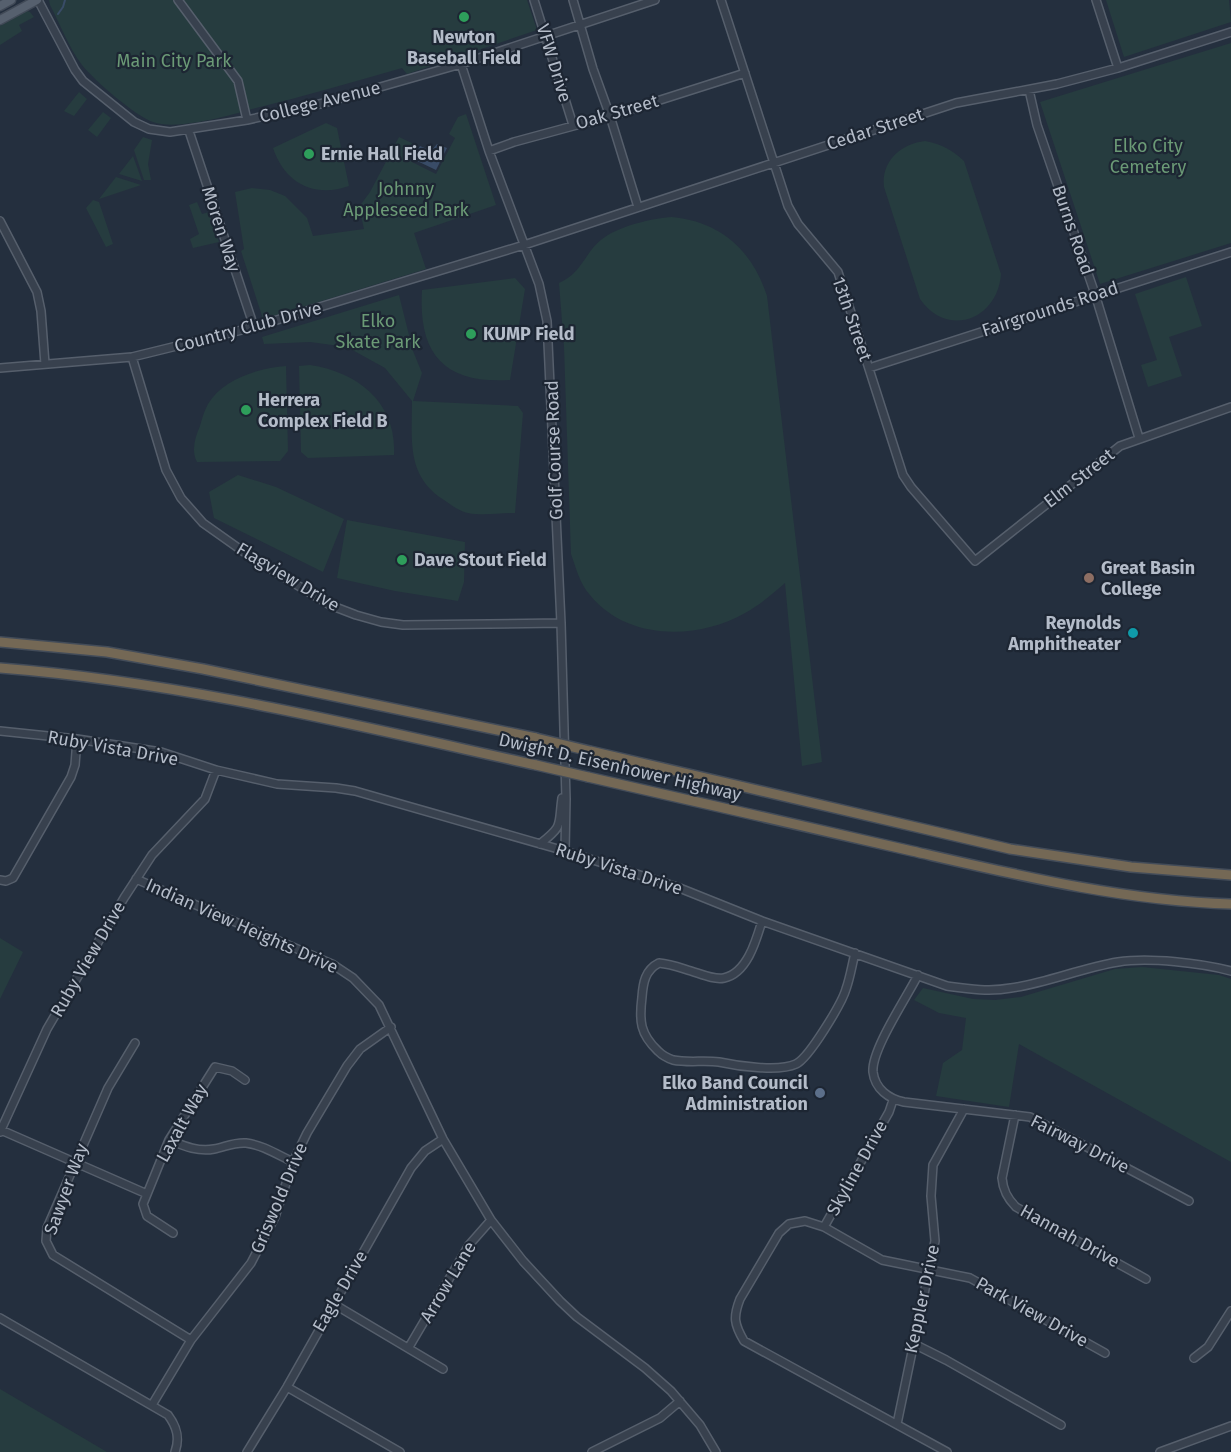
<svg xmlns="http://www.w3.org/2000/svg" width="1231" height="1452" font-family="'Fira Sans',sans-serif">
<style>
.green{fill:#263c3f}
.water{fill:#394c67}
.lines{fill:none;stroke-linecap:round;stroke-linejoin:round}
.stream{stroke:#394c67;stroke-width:2}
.minor-casing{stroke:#565f6c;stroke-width:10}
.major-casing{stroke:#414a57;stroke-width:11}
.highway-casing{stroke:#434c59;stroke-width:12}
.minor{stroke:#38414e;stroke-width:7}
.major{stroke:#56606e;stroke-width:8}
.highway{stroke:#746855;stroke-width:9}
.highway-bridge-casing{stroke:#434c59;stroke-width:12;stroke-linecap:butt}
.highway-bridge{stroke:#746855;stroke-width:9}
.leisure-dot{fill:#2e9e5b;stroke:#1d2633;stroke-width:2}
.education-dot{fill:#8d6e63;stroke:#1d2633;stroke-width:2}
.culture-dot{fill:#0f9aa8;stroke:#1d2633;stroke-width:2}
.service-dot{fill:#5c6f8a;stroke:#1d2633;stroke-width:2}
.labels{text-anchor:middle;stroke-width:4.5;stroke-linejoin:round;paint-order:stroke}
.poi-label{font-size:18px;font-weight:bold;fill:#b4bcc9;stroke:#1d2633;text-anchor:start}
.park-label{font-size:18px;fill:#6b9a76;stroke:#1d2633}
.street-label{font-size:18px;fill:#b4bcc9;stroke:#1d2633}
</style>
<rect width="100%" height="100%" fill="#242f3e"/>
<path class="green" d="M49 0H527L537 30 407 74 402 68C353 82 305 96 256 108 231 115 177 131 153 122 134 115 95 81 82 65 69 48 60 24 50 5Z
M1106 0H1229L1231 22 1124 57Z
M27 11 30 12 34 17 19 25 22 31 0 45V26Z
M1231 43V243L1100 284 1040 102Z
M79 92 87 99 74 116 64 111Z
M103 112 111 118 97 137 88 130Z
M466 114 496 205 414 233 426 269 263 319 241 251 244 249 235 192 252 188 270 190 285 196 307 218 313 236 364 229 359 207 370 192 399 137 416 145 408 160 436 174 455 138 449 134 458 117Z
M326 123 337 128 349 186C315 198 285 184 273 148Z
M143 137 152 140 148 164 151 180H144L134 150Z
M925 141C941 144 951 149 964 161L1001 274C998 319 948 339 920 299L884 187C881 161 901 144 925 141Z
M133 156 142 181 119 174Z
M116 177 141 185 99 199Z
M93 200 99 202 113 244 106 247 86 208Z
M197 202 202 214 209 212 219 242 193 248 190 239 199 234 189 205Z
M672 217C721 222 752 250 767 296L822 762 802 766 785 583C772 594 760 605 745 613 698 640 627 641 590 595 580 584 576 568 571 554L564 347 559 283C583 273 585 250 605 237 620 226 654 218 672 217Z
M1186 277 1202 326 1169 337 1182 376 1148 387 1141 365 1157 360 1135 294Z
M515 278 525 289 510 380C444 384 418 354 422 290Z
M399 295 413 351 422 373 413 401 518 406 523 413 515 513C500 513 483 516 468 513 459 511 451 505 444 500 406 476 412 440 412 401L385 368 347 347 310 342 264 344 262 337Z
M310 365C358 372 397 403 394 455L308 458 301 452 299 366Z
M286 366 288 451 280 461 197 462C191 450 195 438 200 426 202 419 204 411 208 404 223 379 259 368 286 366Z
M238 475 276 487 344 519 323 572 214 518 209 492Z
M347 520 465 542 464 582 458 601 395 591 337 578Z
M0 938 23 952 0 999Z
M1142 967 1219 975 1231 979V1162L1019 1044 1009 1107 936 1096 943 1063 962 1050 966 1018 939 1013 914 1000 923 988 973 999 995 1000 1021 997 1115 969Z
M0 1389 107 1452H0Z"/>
<path class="water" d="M437 144 447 148 436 170 413 159 420 146 431 151Z"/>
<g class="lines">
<path class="stream" d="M58 14 63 7 65 0"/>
<defs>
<path id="minor" d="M38 0 75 70 83 81 134 122 149 129 170 132 247 120 324 103 461 64 655 0
M178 0 238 81 247 120
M534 0 573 125
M573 0 593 69 610 116 638 207
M721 0 788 206 798 224 838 272 903 475 911 487 975 561 1120 446 1231 407
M1096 0 1118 68
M461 64 489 151 539 284 547 321 561 623 566 799 565 851
M1029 90 1037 125 1095 294 1139 438
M189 131 254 327
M489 151 514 142 610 116 745 73
M0 221 37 292 41 311 45 364
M132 357 166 470 181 498 203 523 251 557 330 605 356 615 381 622 403 625 561 623
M0 368 132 357 254 327 524 245 956 103 1057 84 1118 68 1231 32
M869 368 1231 252
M0 731 77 739 161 752 216 770 277 784 336 788 355 791 565 851 677 887 762 921 947 986C969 989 990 992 1011 988 1047 983 1081 968 1118 962 1148 957 1201 963 1231 971
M540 844C564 825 558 826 562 798
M136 879 332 964 353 978 379 1005 443 1139 491 1220 523 1261 560 1301 577 1317 645 1368 671 1391 700 1425 716 1452
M0 880 6 881 13 878 71 777 75 765 77 739
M762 921C756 941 747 973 724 978 714 980 701 974 691 971 681 968 671 964 659 963 645 970 643 983 642 997 639 1021 640 1034 658 1051 662 1055 667 1058 673 1060 688 1063 704 1060 719 1062 737 1066 779 1072 796 1064 809 1058 842 1003 846 989 850 978 852 965 855 953
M918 975C907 997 871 1050 873 1072 875 1089 889 1099 904 1102L1030 1117 1189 1201
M135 1043 108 1088 47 1228 46 1241 53 1255 191 1340
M1015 1115 1002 1178C1003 1190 1007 1198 1016 1207L1146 1279
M1 1130 147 1194
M0 1132 47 1029 124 898 152 855 205 799 216 770
M169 1140C184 1146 198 1152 214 1149 225 1147 234 1142 246 1143 263 1145 278 1155 293 1162
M824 1227 889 1112 893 1100
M173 1233 147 1216 143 1204 169 1140 215 1067 232 1071 245 1080
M332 1303 443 1369
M0 1318 168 1415C177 1427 180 1438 175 1452
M912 1343 946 1360 1061 1425
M409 1347 469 1245 491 1220
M1194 1358 1208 1347 1231 1311
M287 1387 400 1452
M152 1405 191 1340 251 1263 275 1217 293 1162 307 1133 347 1066 360 1049 391 1027
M897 1424 935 1241 931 1196 933 1165 964 1109
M247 1452 287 1387 411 1168 425 1151 443 1139
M592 1452 660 1418 680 1401
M947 1452 744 1341C734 1324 733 1317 740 1299L779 1233 789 1224 805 1221 824 1227 882 1260 970 1278 1105 1353
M1160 1452 1231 1426"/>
<path id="major" d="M0 6 11 0
M0 20 37 0"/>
<path id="highway" d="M0 642 107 652 203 669 536 738
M0 668C181 682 359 726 536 765
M590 751 1010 849 1131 867 1231 875
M588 777C696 802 804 826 912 851 1017 875 1124 901 1231 904"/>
</defs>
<use href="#minor" class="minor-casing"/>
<use href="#major" class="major-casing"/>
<use href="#highway" class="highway-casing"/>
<use href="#minor" class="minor"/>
<use href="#major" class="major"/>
<use href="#highway" class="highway"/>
<defs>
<path id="highway-bridge" d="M536 738 590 751
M536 765 588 777"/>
</defs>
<use href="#highway-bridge" class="highway-bridge-casing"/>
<use href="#highway-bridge" class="highway-bridge"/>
</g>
<g class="leisure-dot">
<circle cx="464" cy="17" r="6"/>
<circle cx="309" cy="154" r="6"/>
<circle cx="471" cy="334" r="6"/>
<circle cx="246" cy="410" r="6"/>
<circle cx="402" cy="560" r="6"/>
</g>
<circle class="education-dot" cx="1089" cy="578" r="6"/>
<circle class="culture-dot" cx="1133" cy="633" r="6"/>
<circle class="service-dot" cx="820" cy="1093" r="6"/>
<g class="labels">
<g class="poi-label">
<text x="464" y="43" text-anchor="middle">Newton<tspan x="464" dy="21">Baseball Field</tspan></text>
<text x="321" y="160">Ernie Hall Field</text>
<text x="483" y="340">KUMP Field</text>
<text x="258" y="406">Herrera<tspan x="258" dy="21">Complex Field B</tspan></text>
<text x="414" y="566">Dave Stout Field</text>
<text x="1101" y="574">Great Basin<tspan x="1101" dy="21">College</tspan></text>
<text x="1121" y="629" text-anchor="end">Reynolds<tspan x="1121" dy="21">Amphitheater</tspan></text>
<text x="808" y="1089" text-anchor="end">Elko Band Council<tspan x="808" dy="21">Administration</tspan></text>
</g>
<g class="park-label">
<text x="174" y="67">Main City Park</text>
<text x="1148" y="152">Elko City<tspan x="1148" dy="21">Cemetery</tspan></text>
<text x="406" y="195">Johnny<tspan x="406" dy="21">Appleseed Park</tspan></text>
<text x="378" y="327">Elko<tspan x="378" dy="21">Skate Park</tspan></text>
</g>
<g class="street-label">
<text transform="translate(554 63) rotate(73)" y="6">VFW Drive</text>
<text transform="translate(320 102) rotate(-14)" y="6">College Avenue</text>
<text transform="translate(617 112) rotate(-16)" y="6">Oak Street</text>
<text transform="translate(875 129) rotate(-18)" y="6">Cedar Street</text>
<text transform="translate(221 229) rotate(72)" y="6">Moren Way</text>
<text transform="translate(1073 230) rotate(71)" y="6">Burns Road</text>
<text transform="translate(1050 309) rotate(-18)" y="6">Fairgrounds Road</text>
<text transform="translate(852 319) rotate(71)" y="6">13th Street</text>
<text transform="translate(248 327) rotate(-15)" y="6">Country Club Drive</text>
<text transform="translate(554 450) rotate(-92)" y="6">Golf Course Road</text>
<text transform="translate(1079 478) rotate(-38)" y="6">Elm Street</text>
<text transform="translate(288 577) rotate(31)" y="6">Flagview Drive</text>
<text transform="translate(113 748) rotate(10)" y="6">Ruby Vista Drive</text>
<text transform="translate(620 767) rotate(13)" y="6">Dwight D. Eisenhower Highway</text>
<text transform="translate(619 869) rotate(18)" y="6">Ruby Vista Drive</text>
<text transform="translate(242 926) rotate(24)" y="6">Indian View Heights Drive</text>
<text transform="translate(88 959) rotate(-60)" y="6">Ruby View Drive</text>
<text transform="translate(182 1123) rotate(-61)" y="6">Laxalt Way</text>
<text transform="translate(1080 1144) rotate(27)" y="6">Fairway Drive</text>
<text transform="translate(857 1168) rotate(-61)" y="6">Skyline Drive</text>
<text transform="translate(66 1189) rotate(-70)" y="6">Sawyer Way</text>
<text transform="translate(279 1198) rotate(-67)" y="6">Griswold Drive</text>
<text transform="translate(1070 1236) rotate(29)" y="6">Hannah Drive</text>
<text transform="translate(448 1282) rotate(-59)" y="6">Arrow Lane</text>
<text transform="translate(340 1291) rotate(-60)" y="6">Eagle Drive</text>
<text transform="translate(922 1299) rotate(-78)" y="6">Keppler Drive</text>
<text transform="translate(1032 1312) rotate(29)" y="6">Park View Drive</text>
</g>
</g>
</svg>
